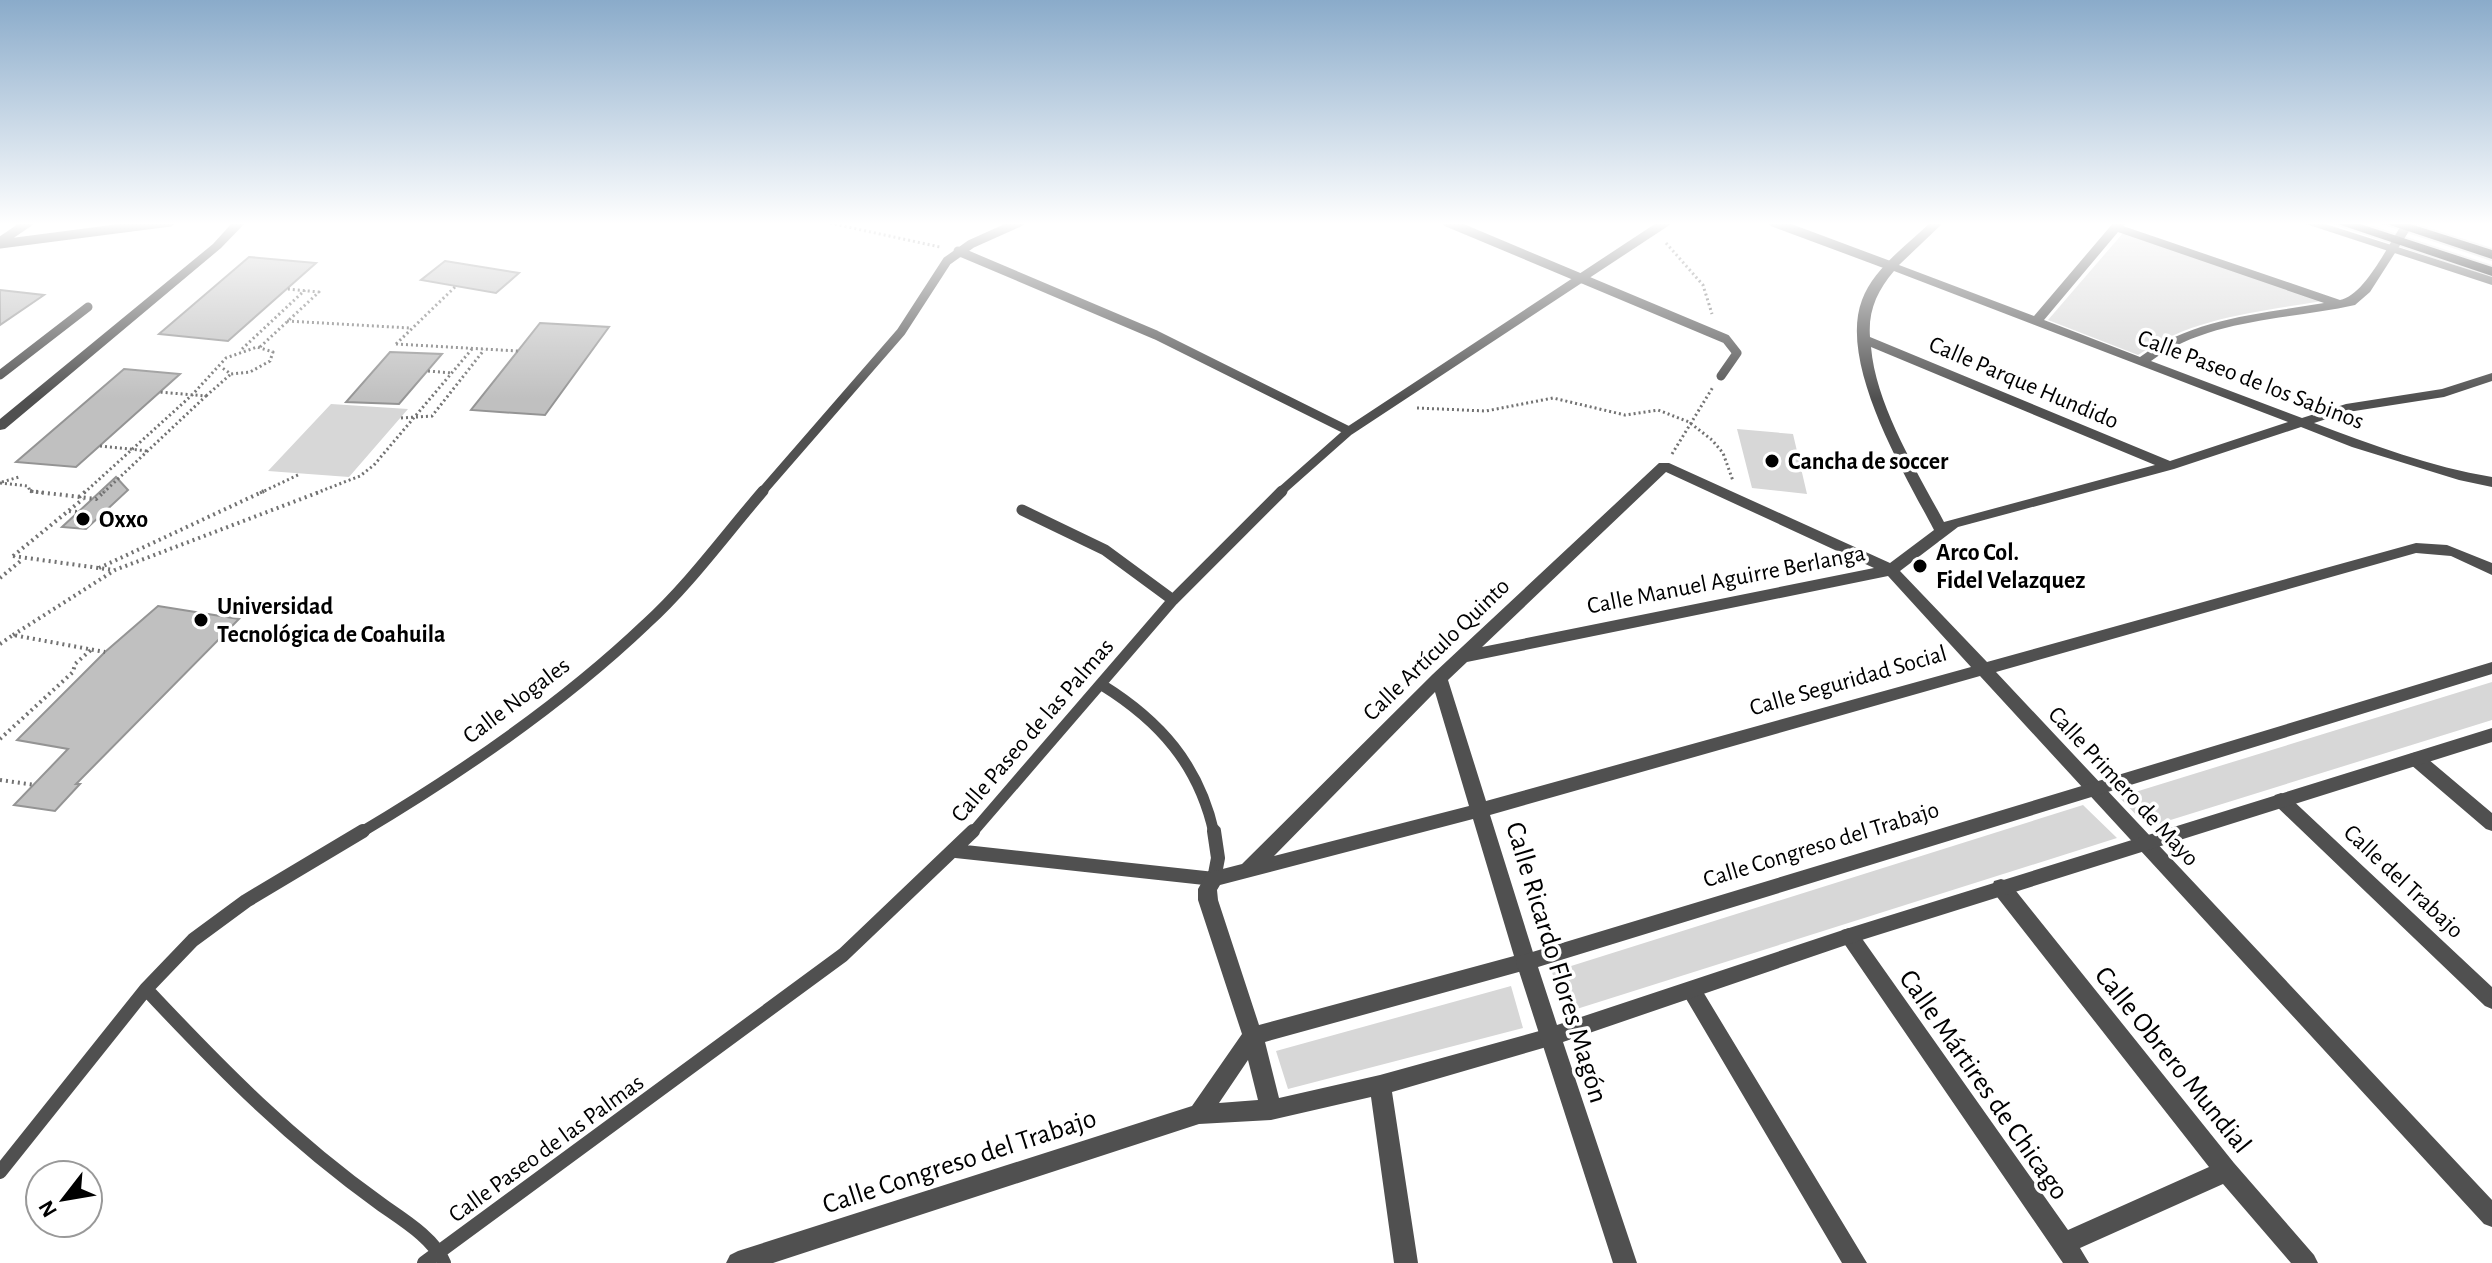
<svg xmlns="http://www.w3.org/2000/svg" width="2492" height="1263" font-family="'Alegreya Sans',sans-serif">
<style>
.green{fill:#d7d7d7}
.building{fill:#c0c0c0;stroke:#949494;stroke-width:2}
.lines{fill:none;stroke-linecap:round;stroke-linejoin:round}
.primary-casing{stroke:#dbdbdb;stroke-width:4}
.path-far1{stroke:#727272;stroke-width:3;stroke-dasharray:2 3;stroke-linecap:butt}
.path{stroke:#727272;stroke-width:4;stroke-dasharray:2 4;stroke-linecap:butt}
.service-far2{stroke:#505050;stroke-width:9}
.service-far1{stroke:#505050;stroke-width:11}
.service{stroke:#505050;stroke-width:14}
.minor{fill:#505050;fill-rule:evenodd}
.tertiary{fill:#505050;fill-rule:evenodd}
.primary{fill:#000;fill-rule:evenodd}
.poi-dot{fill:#000;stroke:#fff;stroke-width:3}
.labels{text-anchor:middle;stroke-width:7;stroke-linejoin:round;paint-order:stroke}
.street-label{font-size:24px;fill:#000;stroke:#fff}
.poi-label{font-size:24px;font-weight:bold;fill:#000;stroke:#fff;text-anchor:start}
.near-street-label{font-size:28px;fill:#000;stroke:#fff}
</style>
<rect width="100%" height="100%" fill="#fff"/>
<path class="green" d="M2123 233 2322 301C2258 312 2193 317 2138 355L2048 320Z
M331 404 408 409 349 477 268 471Z
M1737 429 1793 434 1807 494 1752 488Z
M2492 682V720L2148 827 2119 797Z
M2083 805 2117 838 1564 1013 1552 972Z
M1511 986 1523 1028 1288 1089 1276 1051Z"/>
<path class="building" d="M249 257 316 263 228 341 159 334Z
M445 261 519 273 496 293 421 280Z
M0 290 44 295 0 325Z
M540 323 609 327 545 415 471 410Z
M390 352 442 354 399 404 346 402Z
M124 369 180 374 76 467 16 462Z
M116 477 128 490 86 529 62 527Z
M158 606 239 619 76 784H80L55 811 14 805 68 749 17 740 105 652Z"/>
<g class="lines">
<defs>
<path id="primary" d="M2332 222H2354L2492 267V276Z
M2381 222H2404L2492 250V259Z"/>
</defs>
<use href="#primary" class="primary-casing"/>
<path class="path-far1" d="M825 222 940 247
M1666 243 1703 285 1712 314
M287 321 410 328
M396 344 518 351
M396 344 456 286
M260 347 319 292 288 289
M242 349 305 290
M428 371 452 373
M206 396 231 374
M1417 408 1486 411 1553 398 1625 415 1658 410 1689 422 1712 440 1723 453 1733 481
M401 418 432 416 484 350
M100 446 148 451
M1672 454 1713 387
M2 482 19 477
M0 483 28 486 30 491 44 493
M84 493 192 395 226 358 257 347 273 352 270 361 250 372 231 374 221 367
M103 493 206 396 159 392
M260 493 300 474
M316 493 360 476 374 465 472 349"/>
<path class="path" d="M30 491 96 499 105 491
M79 497 86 491
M69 511 78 512
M13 556 113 570
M13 556 83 499
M99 568 264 491
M0 578 23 559
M13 635 115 570 322 491
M0 644 13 635 105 652
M0 739 73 672 75 664 92 649
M0 780 35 785"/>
<path class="service-far2" d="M1447 222 1726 339 1737 353 1721 376
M1773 222 1891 266
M1 241 29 222
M0 244 170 222
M958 251 1156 335 1349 431
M0 375 88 307
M761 493 901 332 947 261 971 244 1020 222
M1279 493 1349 431 1666 222"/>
<path class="service-far1" d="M1022 510 1105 550 1173 600
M1102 685C1160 721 1199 765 1214 833
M360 833C461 773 561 705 646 624 689 585 725 535 763 491
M972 833 1173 600 1282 491"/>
<path class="service" d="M956 851 1214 879 1218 858 1214 831
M146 989C223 1071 290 1139 382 1205 402 1219 435 1239 444 1263
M0 1172 146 989 193 940 246 901 363 831
M424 1263 843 955 973 831"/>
<path class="minor" d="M1931 222H1944L1899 265 2034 316 2114 222H2126L2123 226 2340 300C2364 296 2388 245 2401 226H2409L2411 228 2370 292 2355 305C2288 320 2210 318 2151 361L2302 418 2346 404 2442 389 2492 373V381L2444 397 2348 412 2314 423C2372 445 2431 467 2492 477V487L2459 480 2352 447 2301 427 2174 469 1958 527 1900 571 1987 662 2416 543 2447 545 2492 563V575L2451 556 2416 553 1996 672 2492 1200V1227L2484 1224 1980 676 1490 815 1536 962 1533 968 1265 1042 1279 1098 1380 1075 1550 1028 1557 1030 1560 1037 1557 1044 1550 1046 1392 1092 1418 1263H1394L1371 1097 1271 1120 1199 1124 773 1263H726L730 1255 738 1251 1192 1106 1242 1034 1198 900V889L1207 873 1242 864 1433 674 1659 463H1669L1890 563 1934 530C1904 473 1838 363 1862 300 1874 268 1907 245 1931 222ZM2118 232 2324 303C2260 314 2194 318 2140 357L2044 320ZM1894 271 2288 422 2170 461 1870 337C1868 311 1877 291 1894 271ZM1871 347 2155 465 1944 522C1917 471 1876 406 1871 347ZM1666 472 1874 568 1482 647ZM1888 576 1971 667 1486 801 1448 680 1467 662ZM1435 692 1469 806 1274 856ZM1473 819 1514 956 1259 1025 1218 900 1217 890 1220 885ZM1248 1060 1258 1100 1219 1103Z
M2416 752 2422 754 2492 813V831L2486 829 2410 764 2407 759 2410 754Z
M2281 793 2287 795 2492 987V1009L2485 1006 2275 805 2272 800 2275 795Z
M2001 879 2008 881 2234 1163 2314 1255 2318 1263H2291L2223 1184 2080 1248 2089 1263H2063L1839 936 1842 930 1849 928 1856 930 2068 1230 2209 1167 1994 893 1992 887 1994 881Z
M1692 982 1699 985 1867 1263H1842L1685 997 1682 991 1685 985Z"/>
<path class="tertiary" d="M233 222H246L221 248 5 429 0 430V419L213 244Z
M2300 222H2319L2492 277V285Z
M2492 662V674L1538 967 1557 1025 1849 928 2492 728V742L1849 944 1563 1042 1637 1263H1613L1516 962 1519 956Z"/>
<use href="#primary" class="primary"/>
</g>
<linearGradient id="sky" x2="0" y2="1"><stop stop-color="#8aabca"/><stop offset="0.56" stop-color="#fff"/><stop offset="1" stop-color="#fff" stop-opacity="0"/></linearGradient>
<rect width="2492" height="399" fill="url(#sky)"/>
<g class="poi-dot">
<circle cx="1772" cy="461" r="8"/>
<circle cx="83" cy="519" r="8"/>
<circle cx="1920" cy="566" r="8"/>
<circle cx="201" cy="620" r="8"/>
</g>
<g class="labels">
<g class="street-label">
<text transform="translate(2251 379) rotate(21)" y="8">Calle Paseo de los Sabinos</text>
<text transform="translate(2024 382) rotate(23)" y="8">Calle Parque Hundido</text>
<text transform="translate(1726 579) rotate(-11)" y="8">Calle Manuel Aguirre Berlanga</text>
<text transform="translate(1436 649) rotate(-44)" y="8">Calle Artículo Quinto</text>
<text transform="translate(1848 680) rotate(-16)" y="8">Calle Seguridad Social</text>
<text transform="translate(516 700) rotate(-37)" y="8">Calle Nogales</text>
<text transform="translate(1032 730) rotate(-49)" y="8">Calle Paseo de las Palmas</text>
<text transform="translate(2124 786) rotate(47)" y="8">Calle Primero de Mayo</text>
<text transform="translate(1821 844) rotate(-17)" y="8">Calle Congreso del Trabajo</text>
<text transform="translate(2404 881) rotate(43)" y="8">Calle del Trabajo</text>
<text transform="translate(546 1148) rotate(-36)" y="8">Calle Paseo de las Palmas</text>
</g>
<g class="poi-label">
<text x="1788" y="469">Cancha de soccer</text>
<text x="99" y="527">Oxxo</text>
<text x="1936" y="560">Arco Col.<tspan x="1936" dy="28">Fidel Velazquez</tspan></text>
<text x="217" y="614">Universidad<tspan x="217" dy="28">Tecnológica de Coahuila</tspan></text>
</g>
<g class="near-street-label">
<text transform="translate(1558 962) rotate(73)" y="10">Calle Ricardo Flores Magón</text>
<text transform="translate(2174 1059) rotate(51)" y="10">Calle Obrero Mundial</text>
<text transform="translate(1985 1084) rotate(55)" y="10">Calle Mártires de Chicago</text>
<text transform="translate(959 1160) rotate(-18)" y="10">Calle Congreso del Trabajo</text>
</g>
</g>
<g transform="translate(64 1199) rotate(239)"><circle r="38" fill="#ffffff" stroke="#999999" stroke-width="2"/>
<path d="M0-6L14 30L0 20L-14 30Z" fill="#000000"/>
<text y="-12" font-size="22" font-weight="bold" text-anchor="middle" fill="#000000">N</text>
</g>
</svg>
